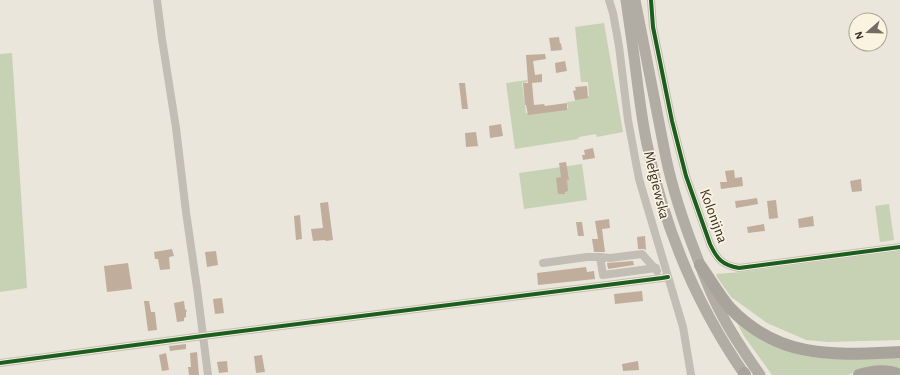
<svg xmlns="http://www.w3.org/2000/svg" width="900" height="375" font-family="'Alegreya Sans',sans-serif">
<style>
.green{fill:#c7d2b4}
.building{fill:#c0ad9b}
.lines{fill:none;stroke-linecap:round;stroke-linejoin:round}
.minor{stroke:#c3beb5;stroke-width:8}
.major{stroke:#b1aca4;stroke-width:11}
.highway{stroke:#a9a49b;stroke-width:12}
.cycleway-casing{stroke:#faf3e0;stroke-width:6}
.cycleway{stroke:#1b5e20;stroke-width:4}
.labels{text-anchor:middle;stroke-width:3.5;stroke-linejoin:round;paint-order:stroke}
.street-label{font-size:15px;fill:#332b24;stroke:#faf3e0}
</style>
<rect width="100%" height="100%" fill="#ebe6db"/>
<path class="green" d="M604 23 623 132 597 137 596 134 579 137 578 139 515 149 506 83 527 80 528 82 522 83 526 113 568 108 567 102 575 101V97L589 96 588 82H581L575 27Z
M12 53 27 288 0 292V54Z
M582 164 587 200 524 209 519 173Z
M889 204 894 240 880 242 875 206Z
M900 251V340L828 342 806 340 767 323 731 297 717 277 716 274 741 272Z
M736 321 791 352 804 356 831 359 900 355V370L883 366 866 367 848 375H772L744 336Z"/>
<path class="building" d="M559 37 560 44 561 43 562 50 551 51 549 38Z
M545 54 546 59 533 61 535 75 542 74V82L532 83 534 105 544 104 545 106 567 103V110L528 115 526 105H525L523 83H528L526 55Z
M565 61 567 71 556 73 555 63Z
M459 83H465L468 109H462Z
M587 86 588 98 575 100 573 91 576 90 575 87Z
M501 124 503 136 490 138 489 126Z
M476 132 478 146 466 147 465 133Z
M593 148 595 158 583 160 582 155H585L584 150Z
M566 162 569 180H567L568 191 565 192V194H558L556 178 561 177 559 163Z
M734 170 735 178 742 177 743 186 721 189 720 182H727L725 171Z
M861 179 862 191 852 192 850 181Z
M757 198 758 204 736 208 735 201 744 200Z
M776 200 778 218 769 219 767 201Z
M328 202 333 240 326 241 325 240 313 241 311 229 323 228 320 203Z
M300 215 302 239 296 240 294 216Z
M813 216 814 226 799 228 798 219Z
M609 219 610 228 602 229 605 252H594L592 239H598L595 221Z
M576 222H582L584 236H578Z
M764 224 765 231 748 233 747 227Z
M645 236 646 250 644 249H638L637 237Z
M172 249 174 256 169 257 170 269 160 270 158 259H155L154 252Z
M216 251 218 265 207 267 205 252Z
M633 261 634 265 608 269 607 263Z
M128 263 132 289 107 292 104 266Z
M586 267 587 272 594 271 595 279 538 285 537 273Z
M642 291 643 301 615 304 614 294Z
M222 298 224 313 215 314 213 299Z
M144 301H149L151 312H155L157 330 148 331Z
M184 301 185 309 187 311 186 312V317L184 318V321L177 322 174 303Z
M186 344V349L170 351 169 346Z
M197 352 199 375H189L188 367H191L190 353Z
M166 353 169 370 162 371 159 355Z
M262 355 265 372 256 373 254 356Z
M227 361 228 372 219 373 217 362Z
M638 361 639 370 623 371 622 364Z"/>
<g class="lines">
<path class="minor" d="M157 0 162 39 176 128 186 212 197 288 208 375
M609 0 613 13 619 46 628 120 639 179 683 327 691 375
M651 0 653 27 672 121 686 176 710 244C717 259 722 265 739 268L900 247
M600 257 610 258 642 254 657 271
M543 263 587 257H600L603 275 656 268
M0 363 203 336 662 278 668 277"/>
<path class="major" d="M626 0C628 14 630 28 632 42 637 76 640 111 647 144 664 227 697 306 745 375
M635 0 666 158C673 191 684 224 697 257 704 276 711 295 721 313 732 335 746 355 760 375"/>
<path class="highway" d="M700 265C710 279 719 295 730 308 780 360 834 355 900 352
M744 373 745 375
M859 375C872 371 887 369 900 375"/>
<defs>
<path id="cycleway" d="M651 0 653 27 672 121 686 176 710 244C717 259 722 265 739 268L900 247
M0 363 203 336 662 278 668 277"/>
</defs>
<use href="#cycleway" class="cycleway-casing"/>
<use href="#cycleway" class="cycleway"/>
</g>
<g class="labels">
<g class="street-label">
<text transform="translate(657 185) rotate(76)" y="5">Mełgiewska</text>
<text transform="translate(714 216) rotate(70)" y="5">Kolonijna</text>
</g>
</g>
<g transform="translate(868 32) rotate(250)"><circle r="19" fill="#faf3e0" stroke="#aaa395"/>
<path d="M0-3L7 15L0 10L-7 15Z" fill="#736c64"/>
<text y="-6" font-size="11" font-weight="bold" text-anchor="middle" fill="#332b24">N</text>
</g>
</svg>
